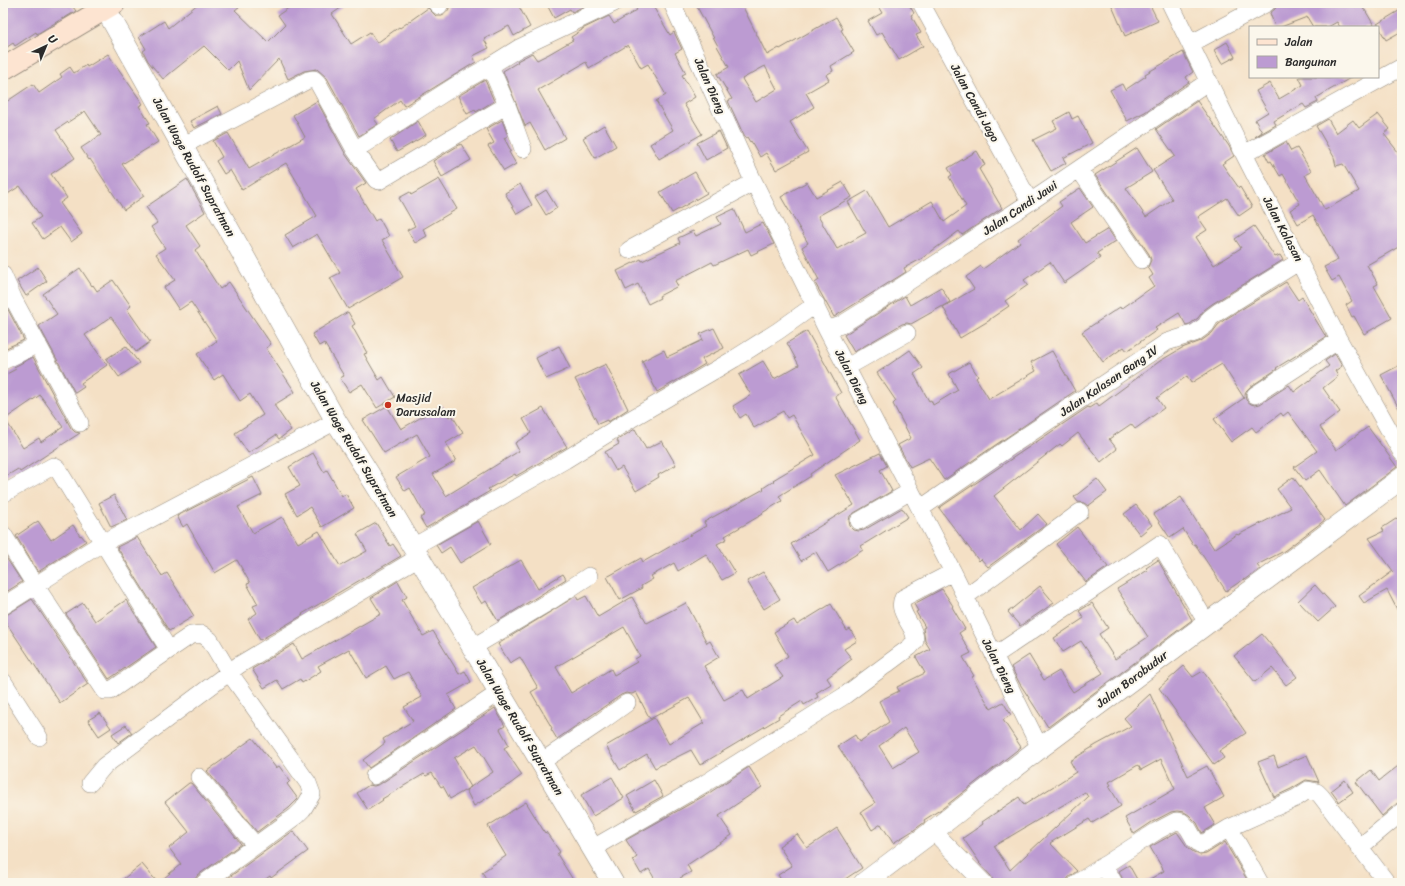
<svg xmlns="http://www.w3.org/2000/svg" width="1405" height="886" font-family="Sriracha,sans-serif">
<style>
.building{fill:#bc9bd2;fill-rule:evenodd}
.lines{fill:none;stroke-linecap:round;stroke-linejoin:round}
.minor-casing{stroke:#908678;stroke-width:18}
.tertiary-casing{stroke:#908678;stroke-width:22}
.secondary-casing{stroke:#908678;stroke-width:24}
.minor{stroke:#fff;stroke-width:17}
.tertiary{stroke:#fff;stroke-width:21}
.secondary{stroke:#fde4d1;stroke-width:22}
.poi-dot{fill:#c8321e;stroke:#fbf7ec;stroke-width:1.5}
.labels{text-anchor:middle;stroke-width:4;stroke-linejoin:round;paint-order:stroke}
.street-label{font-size:12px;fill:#2b2b2b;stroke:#fbf7ec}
.poi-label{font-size:12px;fill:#2b2b2b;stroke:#fbf7ec;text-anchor:start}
</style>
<rect width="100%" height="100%" fill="#fbf7ec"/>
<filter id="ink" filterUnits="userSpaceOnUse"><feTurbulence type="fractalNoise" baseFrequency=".025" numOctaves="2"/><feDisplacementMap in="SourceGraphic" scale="8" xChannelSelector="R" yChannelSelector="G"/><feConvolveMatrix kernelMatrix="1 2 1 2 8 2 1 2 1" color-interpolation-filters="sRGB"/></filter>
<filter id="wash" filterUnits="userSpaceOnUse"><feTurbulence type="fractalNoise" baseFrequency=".012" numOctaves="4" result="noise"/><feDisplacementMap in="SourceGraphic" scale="16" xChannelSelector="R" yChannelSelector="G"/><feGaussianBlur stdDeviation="0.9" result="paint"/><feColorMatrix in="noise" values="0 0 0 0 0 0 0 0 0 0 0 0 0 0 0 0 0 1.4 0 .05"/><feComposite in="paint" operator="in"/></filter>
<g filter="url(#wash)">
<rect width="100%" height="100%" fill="#f4e0c5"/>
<g id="blocks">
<path class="building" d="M3 3H70L76 11 63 19V18L37 34 36 32 15 46 13 43 3 50Z
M199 3H244L235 10 268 42 285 25 278 15 296 3H348L332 14 351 44 370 32 377 43 399 27 400 28 428 8 436 16H442L446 13 449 9 448 3H517L530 27 514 36 509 26 484 39 489 48 473 56 476 62 453 76 404 106 400 100 374 119 378 124 359 136 327 78 317 69 304 71 288 79 279 59 249 90 237 61 228 70 204 46 163 79 148 61 143 51 146 49 139 37 164 21 168 28Z
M546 3H591L572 12 570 9 554 18Z
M643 3H651L670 35 674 32 682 49 675 53 686 73 682 75 695 97 684 104 702 134 659 159 650 144 673 130 656 101 666 95 648 64 641 68 628 45 589 68 586 62 538 90 565 138 545 150 530 123 525 126 503 71 518 62 517 61 532 53 537 60 549 54 573 40 571 37 582 30V29L609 16 614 24 637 10 635 7Z
M695 3H741L767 55 779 48 780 49 836 17 843 29 841 30 854 52 831 66 833 71 826 75 829 80 806 93 814 107 790 122 808 152 776 170 766 153 760 157 751 141 750 142 747 137 745 138 728 101 732 99 717 74 729 67 717 46H718ZM765 66 777 89 756 102 742 79Z
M876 3H908L914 13 911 15 921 33 916 35 923 46 899 60 882 32 876 35 868 21 882 13Z
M1119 3H1149L1158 21 1125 36 1112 6Z
M1277 3H1360L1364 10H1365L1375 27H1340L1337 22 1328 27H1313L1307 17 1281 27H1275L1270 13 1275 9Z
M1402 9V31L1386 40 1377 24Z
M1227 42 1235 57 1222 64 1214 50Z
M1183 52 1193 72 1186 77 1189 82 1145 112 1127 121 1110 90 1122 84 1125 90 1146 76 1145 74Z
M108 54 143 104 139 106 150 123 147 124 158 142 122 164 144 196 124 210 90 159 89 160 81 148 101 135 85 111 56 130 75 158 51 174 67 198 60 203 82 234 71 242 60 227 43 239 32 223 41 217 20 186 3 197V104L33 84 39 93 62 77 60 74 70 67 74 73 86 65 87 67Z
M1299 77H1352L1316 98 1318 102 1306 108 1303 104 1274 121 1276 125 1255 137 1262 132 1255 120 1268 112 1256 91 1270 83 1279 99 1303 85Z
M485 80 494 101 476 112 475 110 467 114 458 96Z
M317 101 346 155 366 183 356 189 375 221 379 218 389 236 382 240 403 277 348 309 330 278 340 273 317 234 293 248 285 235 317 216 286 163 242 190 230 170 224 174 216 161 222 157 213 141 228 133 249 169 305 137 293 115Z
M1197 101 1229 146 1234 156 1222 164 1239 188 1240 187 1252 207 1239 216 1227 198 1198 217 1207 230 1196 237 1214 265 1241 248 1235 239 1254 226 1275 257 1280 255 1283 260 1212 304 1204 310 1198 318 1190 324 1186 325 1179 313 1155 328 1157 330 1127 351 1124 347 1103 362 1082 332 1120 307 1121 309 1154 286 1149 278 1153 275 1148 267 1151 260 1149 254 1095 175 1137 148 1152 172 1126 188 1146 217 1172 199 1153 170 1175 156 1156 129Z
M218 106 222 114 194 128 190 121Z
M1069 112 1072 119 1078 116 1092 143 1063 158 1066 163 1051 171 1033 140 1057 128 1053 121Z
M1378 114 1390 129 1384 134 1402 157V245L1367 265 1378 284 1374 286 1392 318 1364 334 1354 316 1352 317 1346 305 1352 301 1339 277 1332 281 1324 267 1338 260 1313 215 1298 224 1290 210 1300 204 1283 174 1280 176 1271 161 1269 162 1265 154 1286 142 1291 151 1297 148 1311 171 1305 175 1325 210 1359 191 1343 164 1336 166 1334 157 1316 126 1328 119 1336 133 1353 120 1359 128Z
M502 120 508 136 504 138 511 151 509 152 516 164 504 171 488 146 494 143 486 129Z
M418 121 426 135 397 152 390 140Z
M604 125 616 146 595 158 583 138Z
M719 131 727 148 706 160 697 143Z
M461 144 471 160 442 177 433 161Z
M977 151 985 165 979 169 1002 208 962 235 959 231 921 259 904 268 906 272 834 317 815 283 819 280 802 247 808 243 781 197 807 182 816 197 843 182 852 197 818 216 837 249 866 233 848 202 867 191 888 227 932 201 944 222 966 206 949 177 952 175 948 168Z
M695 172 707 193 672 213 660 192Z
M187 179 205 212 186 225 200 246 195 250 220 289 229 282 271 344 266 348 295 392 274 405 291 430 279 439 276 435 248 453 235 433 263 415 250 394 240 401 223 374 214 380 197 354 217 341 191 302 179 310 164 287 175 280 156 254 165 248 151 227 157 223 146 207Z
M439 179 457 209 423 229 427 236 415 243 407 230 415 226 399 198 410 192 411 195Z
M520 184 532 205 517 214 505 193Z
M1080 188 1093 207 1071 222 1085 243 1108 229 1116 241 1097 253 1100 258 1064 283 1050 262 1024 280 1028 285 1005 301 1009 306 990 319V320L960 338 943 307 974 289 966 277 981 266 983 269 1020 242 1018 239 1062 206 1059 202Z
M546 190 557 208 546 215 535 197Z
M734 209 745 232 763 223 774 244 751 255 748 249 714 265 712 262 675 281 678 286 659 296 660 298 648 304 638 284 626 290 617 271 641 259 642 261 680 243 678 238 693 231 696 236 721 224 717 217Z
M38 267 47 281 26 296 17 281Z
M80 268 92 286 93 285 97 291 113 280 131 306 127 309 150 342 136 352 111 317 85 335 107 365 81 383 84 387 75 393 39 326 57 314 43 294Z
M1286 282 1298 300 1302 297 1326 337 1276 368 1277 369 1250 387 1246 391 1245 395 1246 400 1251 404 1255 405 1260 404 1289 385 1294 392 1329 366 1325 361 1335 354 1342 366 1335 371 1338 376 1323 388 1340 412 1320 427 1336 450 1368 427 1397 467 1345 506 1320 470 1305 481 1294 467 1317 451 1288 412 1283 416 1281 413 1256 432 1252 427 1231 442 1214 419 1244 398 1222 364 1191 383 1187 376 1157 398 1164 408 1135 429 1131 424 1109 439 1117 449 1101 462 1078 433 1062 446 1060 444 994 496 1021 530 1038 514 1047 524 988 567 981 559 979 561 939 508 1088 407 1089 408 1097 403 1099 406 1160 361 1182 348 1201 341 1212 333 1218 325 1224 320Z
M941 287 950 302 911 324 907 323 902 324 854 352 844 335 905 296 910 305Z
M3 300 24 340 4 349 3 347Z
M348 312 355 324 352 326 367 353 364 354 379 380 383 377 395 397 377 408 362 384 349 392 340 378 344 376 324 343 319 346 312 334Z
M714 328 724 348 702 359 705 364 657 392 642 361 664 350 667 357 703 340 700 334Z
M807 331 841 393 835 396 860 440 810 474 811 476 779 496 782 501 762 513 763 514 725 536 727 539 717 544 735 573 722 580 706 554 678 571 674 563 651 576 653 579 641 586 642 588 620 600 607 577 641 558 643 562 706 526 704 522 764 489 763 488 774 481 773 480 815 455 792 415 787 418 783 411 754 428 746 414 740 418 733 406 751 395 739 375 763 361 774 379 799 365 787 343Z
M126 346 139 363 119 377 106 359Z
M559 346 570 368 546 379 536 358Z
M910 350 923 368 914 374 929 401 931 400 933 405 958 390 949 374 969 362 978 376 976 378 989 399 1036 371 1031 362 1052 351 1075 391 944 480 929 458 910 467 898 445 911 438 893 404 896 401 877 373Z
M33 357 71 428 75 432 80 433 20 472 18 469 3 478V376L16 369 14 367ZM40 395 63 427 41 442 39 438 23 448 5 419Z
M606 364 628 409 608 422 607 420 598 424 575 379Z
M1402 364V414L1381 375Z
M442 405 449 417 452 415 463 433 446 443 456 461 433 474 446 496 519 451 515 443 531 433 523 419 543 408 567 447 516 476 515 474 488 489 490 491 426 528 420 518 425 515 410 488 405 491 396 477 430 457 417 434 384 453 363 420 387 406 401 429Z
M635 429 646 449 662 441 676 465 658 475 659 477 636 491 622 467 616 471 605 452 619 444 617 440Z
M313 453 324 472 327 470 342 496 346 494 354 508 322 527 310 507 297 515 285 494 300 486 289 467Z
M880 453 887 466 880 470 892 491 854 513 850 516 849 521 850 526 854 530 859 531 864 530 902 508 908 517 861 546 863 550 828 572 816 552 801 561 791 544 854 505 835 475Z
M253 477 262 495 238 507 253 533 282 517 298 543 319 531 340 566 367 551 357 534 376 523 390 546 393 544 401 556 302 614 303 615 260 640 248 619 257 613 253 606 258 604 247 584 250 583 237 560 215 573 187 524 183 527 177 516Z
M1293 477 1325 520 1284 551 1257 565 1260 569 1245 580 1244 579 1226 591 1195 544 1193 545 1183 529 1170 538 1154 514 1181 497 1214 549 1237 534 1238 535 1291 508 1277 489Z
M1097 479 1107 492 1088 506 1084 503 1078 502 1074 497Z
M114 495 127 520 111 527 99 503Z
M1136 505 1152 525 1140 535 1124 514Z
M1402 515V619L1387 590 1364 603 1359 596 1393 571 1369 538 1384 531 1382 528Z
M38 521 51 540 73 525 80 536 81 535 86 541 38 572 16 536Z
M478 521 491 544 460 563 450 547 441 553 436 545Z
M1077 527 1108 567 1086 582 1056 544Z
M137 537 162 576 167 573 194 616 169 631 117 547Z
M3 553 22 582 3 594Z
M521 560 538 589 563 574 566 579 498 621 486 601 482 604 472 588Z
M1158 560 1192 620 1048 727 1020 684 1011 667 1029 655 1044 680 1059 671 1073 692 1103 673 1081 641 1063 652 1054 638 1084 618 1079 611 1092 603 1108 628 1099 634 1115 659 1148 637 1117 589 1148 570 1146 568Z
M763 572 780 599 764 609 747 581Z
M398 581 407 597 402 600 423 636 433 631 459 674 465 671 471 682 448 695 456 709 369 768 363 760 385 743 383 739 413 721 404 707 422 697 408 672 394 679 386 666 366 678 349 649 318 666 321 671 302 683 300 679 283 689 277 680 264 688 252 669 294 644 302 659 381 614 371 598Z
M1315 585 1335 607 1318 622 1298 601Z
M1040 586 1054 603 1020 626 1008 612Z
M942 589 953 606 952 607 965 629 959 633 971 653 963 657 974 676 972 677 991 709 1003 702 1011 715 1003 720 1021 747 943 808 924 820 925 822 914 830 893 843 881 824 872 830 861 812 875 803 838 746 855 735 859 742 889 722 879 701 899 691 897 687 925 673 916 657 930 649 925 641 923 628 925 627 916 612 918 611 914 604ZM904 728 919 752 893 768 879 746Z
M576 596 578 600 586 596 598 617 632 597 647 623 686 603 707 643 710 641 719 657 704 666 724 700 743 690 748 699 783 677 774 665 788 656 774 632 794 620 797 625 831 604 847 631 850 629 857 641 844 649 852 659 827 678 831 684 816 693 818 697 804 705 802 701 778 716 779 718 700 765 691 750 655 768 647 754 620 770 606 746 654 718 669 744 704 723 689 698 650 719 636 692 632 694 626 693 621 695 557 739 551 729 552 728 531 692 538 688 520 657 510 663 498 644ZM624 627 640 656 635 659 637 662 614 675 611 669 571 693 556 667Z
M32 599 88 684 60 703 3 618V616L8 614Z
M126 600 156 647 109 679 66 614 83 603 95 621Z
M1262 634 1297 677 1286 685 1272 668 1255 682 1234 656Z
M1184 666 1193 677 1203 671 1246 733 1219 751 1224 758 1214 765 1159 688Z
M1150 694 1188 776 1207 766 1224 797 1205 808 1215 825 1202 833 1197 823 1189 815 1184 812 1177 811 1171 812 1152 822 1134 834 1125 818 1175 789 1161 759 1141 770 1138 765 1109 782 1111 785 1109 786 1121 806 1092 823 1089 819 1050 843 1077 871 1068 878 1067 883H994L991 876 979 863H980L963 838 983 824 982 822 1019 797 1024 805 1076 772 1070 761 1096 745 1131 726 1124 718ZM1085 792 1088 797 1010 870 994 846Z
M495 708 505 726 500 729 509 745 504 748 522 775 510 784 474 806 466 790 493 772 476 745 454 758 471 787 450 799 443 786 441 787 432 773 426 776 424 774 382 799 383 800 368 810 357 793 369 785 374 786 380 784Z
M100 713 111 728 99 736 88 720Z
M126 725 132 733 118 743 112 734Z
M253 738 276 768 279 766 290 781 287 784 298 799 289 808 257 832 207 771Z
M1307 755 1319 782 1306 780 1291 789 1274 797 1258 762 1274 756 1278 767Z
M1402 763V802L1396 804 1382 816 1356 782 1371 770 1379 781Z
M749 767 762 787 719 816 732 835 687 865 691 872 680 878 683 883H657L649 869 641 874 633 860 637 857 626 840 709 793Z
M612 777 624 798 593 816 581 795Z
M654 780 663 796 636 811 627 796Z
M1345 780 1353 792 1339 802 1331 791Z
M189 783H191L241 844 198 875 195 879 194 883H118L142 864 158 883 181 864 169 848 189 832 165 802Z
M526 802 545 833 546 832 560 852 557 854 575 883H489L482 872 506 856 488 826Z
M837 828 862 868 839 883H783L778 875 792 866 779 846 797 834 807 848Z
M293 831 308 851 271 878 270 876 260 883H221Z
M1177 832 1188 848 1195 853 1200 855 1206 854 1225 842 1249 883H1143L1164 871 1150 847Z
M1129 865 1139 883H1124L1119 871Z"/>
</g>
</g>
<g filter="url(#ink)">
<use href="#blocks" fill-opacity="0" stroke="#908678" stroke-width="1"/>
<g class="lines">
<defs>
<path id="minor" d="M436 3 439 6
M672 3 750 174 827 330 953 572 1040 748
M921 3 1030 202
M1170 3 1244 154 1339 340 1402 453
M1190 44 1267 3
M507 105 523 149
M182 146 308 80 314 79 318 83 355 150 376 180 379 181 507 105 490 66 519 48 614 3
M355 150 458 84 490 66
M1244 154 1402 67
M1079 169 1141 260
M629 250 754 182
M3 275 14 300 80 423
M827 330 841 325 876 303 1030 202 1209 81
M3 361 38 344
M847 367 907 333
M1255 395 1339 340
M3 494 53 466 57 468 169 650 191 635 202 634 210 640 229 672 308 783 312 794 303 809 296 816 204 883
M920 509 1014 444 1167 342 1195 333 1206 325 1210 318 1218 312 1300 261
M859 521 911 491
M3 534 35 585 105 691H110L169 650
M413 547 565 460 631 419 734 359 778 331 816 304
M965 597 1080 512
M3 606 102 543 143 523 336 421
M473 647 549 602 589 576
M994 656 1160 544 1207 623
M3 681 39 737
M541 762 602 721 627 703
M374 776 500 692
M199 777 255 845
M90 783 104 766 239 665 419 557
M1229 828 1260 883
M933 831 984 883
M593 848 704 784 844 696 910 647 915 641C915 638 915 635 913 631 909 621 897 609 903 598L953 572
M1359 848 1402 812
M1104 865 1114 883
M1077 883 1157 831 1176 821 1182 822 1188 828 1195 840 1201 845 1229 828 1296 798 1308 790 1317 792 1321 796 1387 883"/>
<path id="tertiary" d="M106 8 109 15 336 421 379 490 613 883
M864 883 933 831 1040 748 1402 478"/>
<path id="secondary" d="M3 69 114 3"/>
</defs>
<use href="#minor" class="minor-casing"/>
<use href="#tertiary" class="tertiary-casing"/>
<use href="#secondary" class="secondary-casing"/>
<use href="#minor" class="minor"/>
<use href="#tertiary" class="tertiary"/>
<use href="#secondary" class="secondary"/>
</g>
</g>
<circle class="poi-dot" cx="388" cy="405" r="4"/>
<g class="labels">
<g class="street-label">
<text transform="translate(710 86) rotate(66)" y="4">Jalan Dieng</text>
<text transform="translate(975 103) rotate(61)" y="4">Jalan Candi Jago</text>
<text transform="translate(194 167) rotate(61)" y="4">Jalan Wage Rudolf Supratman</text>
<text transform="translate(1020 208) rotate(-34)" y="4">Jalan Candi Jawi</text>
<text transform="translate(1283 229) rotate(62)" y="4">Jalan Kalasan</text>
<text transform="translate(852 377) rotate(63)" y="4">Jalan Dieng</text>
<text transform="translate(1109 381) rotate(-34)" y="4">Jalan Kalasan Gang IV</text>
<text transform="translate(354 449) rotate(59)" y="4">Jalan Wage Rudolf Supratman</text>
<text transform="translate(999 666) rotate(63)" y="4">Jalan Dieng</text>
<text transform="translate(1132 679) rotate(-37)" y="4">Jalan Borobudur</text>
<text transform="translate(520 727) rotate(59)" y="4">Jalan Wage Rudolf Supratman</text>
</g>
<g class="poi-label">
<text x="396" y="402">Masjid<tspan x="396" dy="14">Darussalam</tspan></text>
</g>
</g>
<rect width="1405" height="886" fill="none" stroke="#fbf7ec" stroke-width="16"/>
<rect x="1249" y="26" width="130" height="52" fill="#fbf7ec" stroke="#a8a59f"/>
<rect x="1257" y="39" width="20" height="6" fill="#fde4d1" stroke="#a8a59f"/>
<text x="1285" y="46" font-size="12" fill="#2b2b2b">Jalan</text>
<rect x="1257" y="56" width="20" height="12" fill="#bc9bd2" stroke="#a8a59f"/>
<text x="1285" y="66" font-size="12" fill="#2b2b2b">Bangunan</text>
<g transform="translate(46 46) rotate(44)" stroke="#fbf7ec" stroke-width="3" paint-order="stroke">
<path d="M0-3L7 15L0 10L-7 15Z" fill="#2b2b2b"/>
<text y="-6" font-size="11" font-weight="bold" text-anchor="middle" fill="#2b2b2b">U</text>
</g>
</svg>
